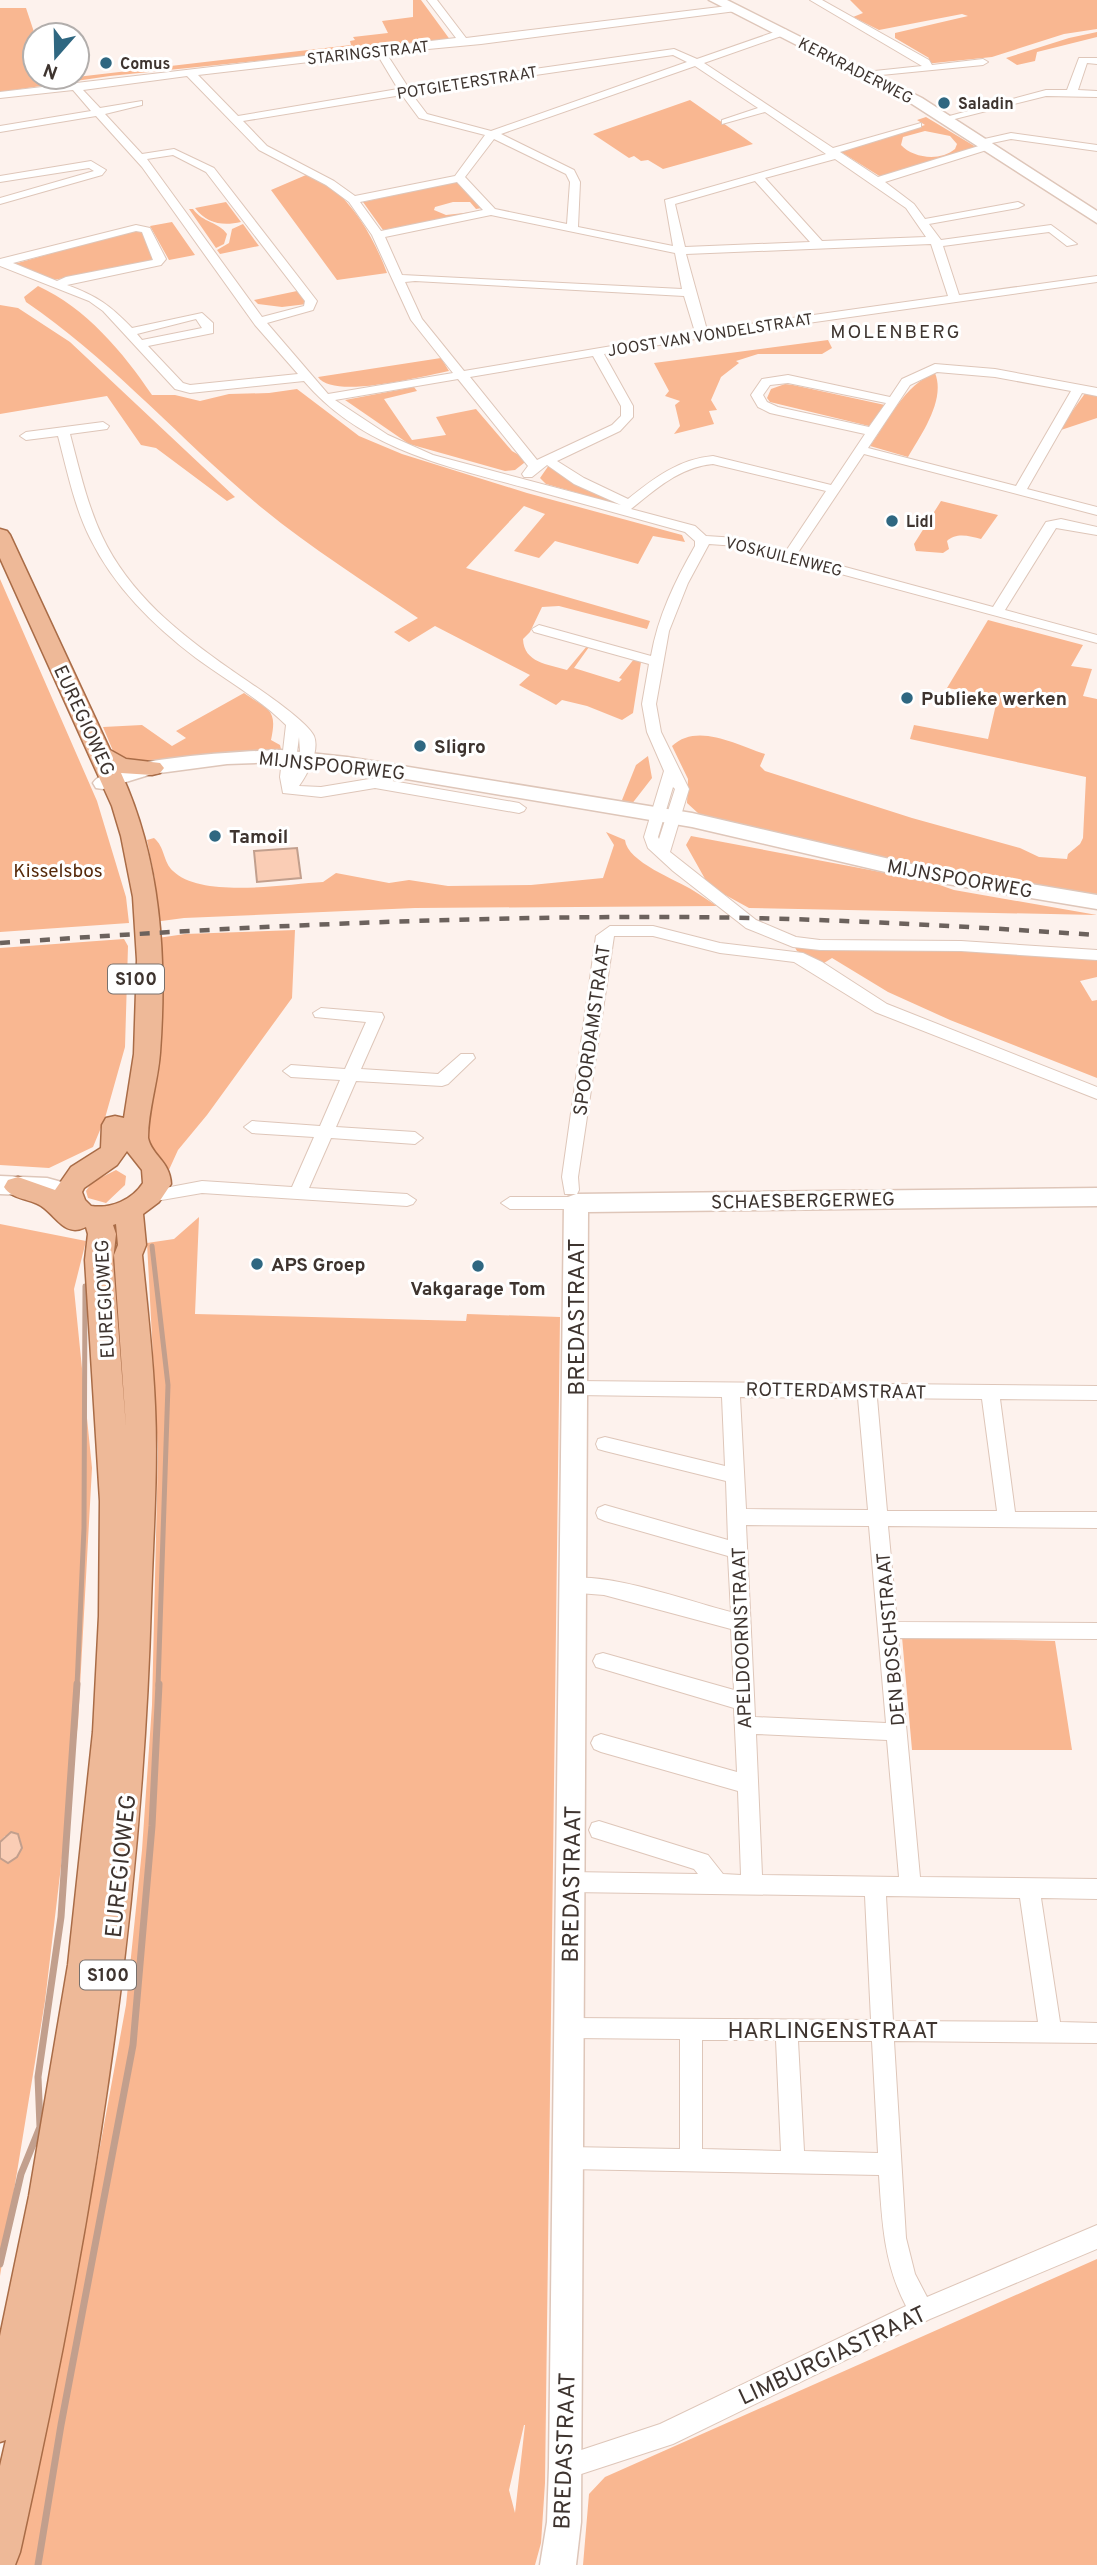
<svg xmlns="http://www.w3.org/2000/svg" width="1097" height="2565" font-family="Overpass,sans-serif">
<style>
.green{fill:#f9b791;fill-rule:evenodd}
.water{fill:#facdb5;stroke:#c29f8d;stroke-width:2}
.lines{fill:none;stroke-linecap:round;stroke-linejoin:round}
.stream-far1{stroke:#c29f8d;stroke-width:5}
.stream{stroke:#c29f8d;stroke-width:7}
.street-casing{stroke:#dec6b9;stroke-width:2}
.secondary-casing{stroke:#dec6b9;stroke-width:3}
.primary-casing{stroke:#a96c47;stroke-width:3}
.street{fill:#fff;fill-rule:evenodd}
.secondary{fill:#fff;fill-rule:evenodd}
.primary{fill:#eeb998;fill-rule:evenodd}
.rail{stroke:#6c625d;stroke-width:4.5;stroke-dasharray:10 10;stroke-linecap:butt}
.poi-dot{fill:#2f6781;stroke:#fff;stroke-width:2.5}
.labels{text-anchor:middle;stroke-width:6;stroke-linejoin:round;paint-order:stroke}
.far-street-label{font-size:16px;fill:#3e342f;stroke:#fff}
.far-poi-label{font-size:16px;font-weight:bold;fill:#3e342f;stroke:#fff;text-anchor:start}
.shield{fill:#fff;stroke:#78716d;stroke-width:2}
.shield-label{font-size:18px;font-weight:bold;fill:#3e342f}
.far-quarter-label{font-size:19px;letter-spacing:2px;fill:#3e342f;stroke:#fff}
.poi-label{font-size:19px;font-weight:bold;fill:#3e342f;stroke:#fff;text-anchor:start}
.street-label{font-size:19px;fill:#3e342f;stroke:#fff}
.park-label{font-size:19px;fill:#56290a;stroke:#fff}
.near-street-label{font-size:23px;fill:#3e342f;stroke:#fff}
</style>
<rect width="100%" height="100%" fill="#fdf2ed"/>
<path class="green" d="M413 0H421L451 41 110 76 0 92V8H26L35 35V77H49L51 80 351 45 350 41 355 40 353 37 388 33 382 21 413 17Z
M850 0H1097V29L1064 34 992 57 925 64 929 58 895 38V33L968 16 962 14 879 30 853 17 863 13Z
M1097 32V37L1037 52 1035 61 1017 65 1006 58 1069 38Z
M690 100 753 144 663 169 648 160 641 161 634 156 629 158 593 134Z
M926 117 976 147 881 177 841 152 925 125 917 120ZM925 131 950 136 957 144 955 149C941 161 914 159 901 145L903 137Z
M306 175C314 179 325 182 332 188 357 208 376 243 387 273L337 280 271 190Z
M455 182 461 183 482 208 476 209 470 202H453L435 207 434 210 446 215 482 211 383 230 363 202Z
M226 202 241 222C223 226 207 224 195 208Z
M189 209H193C203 223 219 222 227 234L224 244 216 248Z
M172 222 195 255 169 260 150 226Z
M243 224 259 246 220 254 217 250 229 243 232 229Z
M134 230 144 232 158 258 152 263 53 280 14 264Z
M38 286C86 308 123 352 152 395H175L200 401 229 394 269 393 297 389 359 436 402 454 527 493 682 535 685 542 653 536 638 564 555 541 539 558 514 551 545 514 524 506 466 568 650 621 647 629 559 606 542 607 530 632 523 639C524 663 548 664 567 670L587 646 589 647 574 668 619 682 622 679 619 678 634 659 641 662 633 713 622 720 587 706 562 700 556 705 519 685 530 675 435 626 409 642 394 632 418 618C358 577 296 539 241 490 169 427 105 356 26 302L24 297Z
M297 291 307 304 282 307 258 304 254 300Z
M0 305 18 308 70 342 235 497 227 501 156 448 141 445 107 396 0 414Z
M828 340 832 348 822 354H758L736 361 739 363 721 377 711 400 717 410 709 411 714 424 674 434 680 426 675 405 680 401 665 396 669 391 654 363Z
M441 358 449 371C423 376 333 400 318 377Z
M935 373C946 400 921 435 908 457L870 446C888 421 905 384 935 373Z
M785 384 793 385 885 405 869 426 770 402 767 398 771 389Z
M414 387 417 391 384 399 412 440 446 435 436 417 476 409 512 451 524 458V463L515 470 505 471 409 444 345 400Z
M1086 392 1097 394V418L1058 431Z
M549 465 620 502 613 503 546 484 540 478Z
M941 501 998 515 981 539C970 536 956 532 947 541L949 549 943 553 916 551 914 544Z
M0 579 97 801 126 897 129 923 0 932Z
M988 620 1083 645 1071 666 1092 669 1083 696 1097 699V894L969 877 699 814 687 803 688 779 672 746C697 722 737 745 765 754L760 766 765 771 912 818 1020 848 1039 857 1067 859 1068 854 1080 844 1083 838 1086 777 910 739 914 725 988 739 998 696 947 688Z
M244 693C268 710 278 708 271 740L280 745 281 749 204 754 140 763 116 758 103 727 142 725 172 746 186 738 176 731Z
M648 756 652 778 631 805H620L636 765Z
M606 832 625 840C627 862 677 880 694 891 702 896 709 901 717 906L415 908 184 918 154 922 155 879 147 840 154 838C165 847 163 862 173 871 202 899 285 884 323 882L336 873 389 883 409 880 448 886 531 885 603 878 614 845Z
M691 836 928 881 954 890 1097 915 749 908 709 886 686 845Z
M295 930 292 998 207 1115 178 1150 168 1172 145 1146 151 939 185 934Z
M124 939 128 946 125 1047 105 1118 93 1147 49 1168 0 1165V948Z
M794 946 961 950 1097 959V977L1080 981 1092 1001 1097 1000V1078L950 1020 888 992 832 958 824 963 797 951Z
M116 1170 126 1176 125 1185 106 1203 88 1198 86 1191 92 1182Z
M199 1217 195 1314 466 1321 467 1314 560 1317 545 2483 541 2543 535 2565H14L75 2283 126 2005 142 1850 152 1705 158 1451 147 1243 174 1239ZM524 2425H525L515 2513 509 2490Z
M0 1224 86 1241 74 1289 92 1468 78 1723 45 2001 0 2276V1858L4 1861 22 1848 20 1839 5 1836 0 1842Z
M902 1637 1055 1641 1072 1750H912Z
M1097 2259V2565H583L589 2494 605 2477Z"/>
<path class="water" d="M297 848 301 878 257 882 254 851Z
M11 1832 18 1834 22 1848 17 1857 8 1863 0 1858V1842Z"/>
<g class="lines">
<path class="stream-far1" d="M152 1246 168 1385 158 1686
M77 1686 84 1528 85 1286"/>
<path class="stream" d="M0 2264 21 2174 40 2127 38 2077 61 1917 77 1684
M38 2565 61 2425 133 2045 152 1826 159 1684"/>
<defs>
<path id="street" d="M427 0H437L466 38 736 5 741 8 736 11 481 44 386 53 408 87 674 49 697 59 783 29 787 30V34L704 63 833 148 921 123V127L840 152 878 177 982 145 979 142 980 140 1011 133 1097 145V151L1011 139 992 143 993 148 885 182 914 204 925 219 1018 202 1024 205 1018 208 929 224 941 240 1051 225 1077 244 1067 246 1049 232 943 246 959 295 1097 276V282L702 338 604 354 633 406V417L620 431 557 461 584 478 628 499C654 478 679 459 713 456L831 485 865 434 770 413 758 407 751 395 762 379 788 375 890 397 902 379 935 364 995 369 1097 388V396L1082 393 1027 489 1097 507V515L864 454 797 554 993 607 1046 522 1061 519 1097 527V535L1056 528 1005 610 1097 635V643L737 546 709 544 688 583 669 631 656 704 661 732 689 789 670 852 756 920 796 937 820 940 961 941 1097 950V960L961 951 820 950 793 947 746 928 673 871 648 848 644 837 664 771 647 732 642 704 649 664 534 632 532 629 539 625 651 656C658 616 675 581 695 546V541L685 532C632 517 579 503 526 488 444 466 361 448 304 381L190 393 175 389 103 311 89 301 0 266V259L136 225 150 228 166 259 161 265 67 285C97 296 110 305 132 328L202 313 213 323V333L148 346 183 383 190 385 298 374 255 325 142 167 96 116 0 132V126L91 111 73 90 0 98V92L456 38ZM377 54 398 89 238 116 198 75ZM673 55 687 62 491 131 427 114 411 93ZM695 66 758 108 722 120V124L765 112 826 154 665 200 673 246 578 227 580 182 574 170 501 134ZM187 76 259 150 326 185 349 202 372 235 411 320 453 373 328 394 267 323 313 310 317 301 214 168 174 149 142 154 105 114 142 105V101L100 108 83 90ZM402 95 419 118 485 135 455 176 355 196 334 181 267 146 243 121ZM494 139 566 174 570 182 567 224 495 209 465 177ZM173 155 206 172 305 301 304 306 262 317 147 159ZM835 159 906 208 926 237 822 241 765 178ZM755 181 810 242 685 247 675 204ZM457 182 483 210 381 231 360 202ZM491 215 675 253 682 289 402 275 385 237ZM136 231 142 232 153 260 66 277 57 281 13 263ZM931 244 948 296 707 330 686 254ZM415 281 684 296 695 332 464 371 422 319 405 282ZM196 319 202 328 142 340 137 334ZM593 356 621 406V416L612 425 537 460 470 377ZM937 372 995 377 1071 391 1016 486 868 448 910 385ZM458 379 528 466 522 474 524 477H532L547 465 574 484 621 505 433 455 388 435 335 400ZM788 383 886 403 869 427 778 407 767 402 763 395 770 385ZM713 464 826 491 786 551 737 538 706 536 695 526 631 509C656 489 680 467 713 464ZM673 787 675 789 659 839 658 837Z
M810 0H822L929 60 932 65 983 59 988 62 983 65 861 77V73L865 72 922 66Z
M1079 58H1097V64L1087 63 1078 90 1097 91V97L1046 96 947 121 942 118 1046 90H1067Z
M91 161 106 170 102 175 0 204V198L94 171 89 168 0 182V176Z
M103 422 109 426 107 429 70 434C79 468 87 504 102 536 129 594 180 634 230 669 248 682 305 718 314 736 320 751 307 775 299 786L321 787 375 778 519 803 526 808 524 811 519 813 375 788 321 797 283 793 280 777 286 725C260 699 226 680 196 658 153 625 114 587 90 538 74 506 67 470 58 436L26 440 20 436 26 432ZM299 737 300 751 295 768Z
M610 926H653L720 943 803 953 822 962 887 1004 1097 1087V1099L875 1012 794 962 720 953 653 936H614L578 1177 579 1190 577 1194H565L562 1177 596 936Z
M321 1008 382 1013 384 1017 361 1069 438 1074 461 1054H473L475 1058 448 1084 442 1086 356 1081 336 1127 415 1132 423 1138 415 1144 331 1138 309 1188 407 1194 416 1200 413 1204 407 1206 202 1193 150 1202 144 1200 142 1196 144 1192 202 1181 292 1187 314 1137 252 1133 244 1127 252 1121 320 1126 340 1080 291 1077 283 1071 291 1065 345 1069 366 1022 315 1017 313 1013Z
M510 1197H576L585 1203 576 1209H510L501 1203Z
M575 1381 1097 1386V1400L1000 1399 1015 1512H1097V1528L888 1526 897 1622 1097 1623V1639L898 1638 920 1877 1097 1879V1899L1041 1898 1060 2022 1097 2023V2043L894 2041 906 2238 915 2274 927 2297 1097 2225V2249L930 2319 673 2444 566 2479 557 2476 554 2467 557 2458 660 2424 906 2306C884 2264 882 2222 879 2175L568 2169 560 2166 557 2158 560 2150 568 2147 680 2149V2039L570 2038 562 2035 559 2028 562 2021 570 2018 871 2020 865 1896 570 1892 563 1889 559 1882 563 1875 570 1872 698 1874 694 1869 592 1837 589 1830 592 1823 599 1821 708 1855 723 1874 741 1875 738 1791 601 1752 594 1749 591 1743 594 1737 601 1734 737 1772 734 1708 603 1669 596 1667 593 1661 596 1655 603 1653 734 1690 731 1629 604 1595 566 1592 563 1586 566 1580C600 1569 694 1603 731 1612L728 1556 605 1521 598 1518 596 1513 598 1508 605 1505 728 1540 726 1481 605 1451 598 1449 596 1444 598 1439 605 1437 725 1466 722 1397 575 1395 569 1393 566 1388 569 1383ZM740 1397 858 1398 868 1510 746 1509ZM877 1398 982 1399 997 1511H887ZM746 1525 869 1526 886 1723 755 1717ZM756 1734 887 1740 899 1877 762 1875ZM886 1896 1020 1898 1038 2022 893 2021ZM702 2040H776L781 2151 702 2149ZM798 2041H872L878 2153 804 2151Z"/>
<path id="secondary" d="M709 0H727L922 98 1097 211V223L912 104Z
M281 750 347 757 692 813 911 864 1097 895V909L911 878 692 827 347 769 281 762 227 764 152 774 103 789 96 788 93 783C110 757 248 751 281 750Z
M0 1176 47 1178 76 1186 80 1192 76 1198 68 1201 47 1196 0 1194Z
M1097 1188V1206L588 1212 581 2522 576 2565H540L547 2522 549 2467 564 1203 568 1197 576 1194Z"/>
<path id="primary" d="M0 529 7 531 10 535 110 750 126 759 160 763 164 768 160 773 152 775 121 773C161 860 167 958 160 1053 158 1081 148 1110 148 1138 152 1156 170 1161 171 1184L159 1202 143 1214 146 1245 142 1255C147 1305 153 1355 155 1406 158 1471 153 1537 151 1603 142 1924 90 2239 20 2552L15 2565H0V2466L6 2440 0 2442V2336L29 2196 68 1965 93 1732 99 1616 100 1501 85 1260 88 1234 86 1227C66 1237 58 1219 44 1208 32 1198 13 1201 4 1187L8 1180 18 1177 55 1190 71 1167 101 1148 102 1125 106 1118 115 1116 124 1118 134 1054 137 960 133 897 121 836 112 806 0 558ZM127 1151 142 1170 143 1183C132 1200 111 1209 91 1206L85 1200 82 1192 84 1188 117 1165ZM116 1224 118 1245 114 1255 126 1427 113 1260 116 1234 113 1225Z"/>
</defs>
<use href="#street" class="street-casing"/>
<use href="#secondary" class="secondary-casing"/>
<use href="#primary" class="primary-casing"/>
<use href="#street" class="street"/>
<use href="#secondary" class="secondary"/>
<use href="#primary" class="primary"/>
<path class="rail" d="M0 943C228 927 455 916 684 917 822 918 959 926 1097 935"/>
</g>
<g class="poi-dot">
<circle cx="106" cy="63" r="7"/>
<circle cx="944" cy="103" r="7"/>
<circle cx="892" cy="521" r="7"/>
<circle cx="907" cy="698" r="7"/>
<circle cx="420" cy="746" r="7"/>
<circle cx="215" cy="836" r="7"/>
<circle cx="257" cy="1264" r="7"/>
<circle cx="478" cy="1266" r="7"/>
</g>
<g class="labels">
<g class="far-street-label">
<text transform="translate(368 52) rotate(-6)" y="6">STARINGSTRAAT</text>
<text transform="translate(856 70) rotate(27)" y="6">KERKRADERWEG</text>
<text transform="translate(467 82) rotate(-9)" y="6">POTGIETERSTRAAT</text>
<text transform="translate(710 334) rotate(-9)" y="6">JOOST VAN VONDELSTRAAT</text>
<text transform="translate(784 556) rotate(14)" y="6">VOSKUILENWEG</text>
</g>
<g class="far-poi-label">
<text x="120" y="69">Comus</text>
<text x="958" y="109">Saladin</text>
<text x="906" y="527">Lidl</text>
</g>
<g class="shield">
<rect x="108" y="964.5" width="56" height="29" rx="5"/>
<rect x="80" y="1960.5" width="56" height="29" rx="5"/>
</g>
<g class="shield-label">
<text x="136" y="985">S100</text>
<text x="108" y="1981">S100</text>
</g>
<g class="far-quarter-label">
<text x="896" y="338">MOLENBERG</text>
</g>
<g class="poi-label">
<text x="921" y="705">Publieke werken</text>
<text x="434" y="753">Sligro</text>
<text x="229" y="843">Tamoil</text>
<text x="271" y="1271">APS Groep</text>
<text x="478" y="1295" text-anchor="middle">Vakgarage Tom</text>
</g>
<g class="street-label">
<text transform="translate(85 720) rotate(65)" y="7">EUREGIOWEG</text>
<text transform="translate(332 765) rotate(6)" y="7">MIJNSPOORWEG</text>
<text transform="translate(960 878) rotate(10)" y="7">MIJNSPOORWEG</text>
<text transform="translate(591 1030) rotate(-82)" y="7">SPOORDAMSTRAAT</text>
<text transform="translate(803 1200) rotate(-1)" y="7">SCHAESBERGERWEG</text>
<text transform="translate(104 1299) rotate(-93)" y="7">EUREGIOWEG</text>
<text transform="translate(836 1390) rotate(1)" y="7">ROTTERDAMSTRAAT</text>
<text transform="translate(741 1638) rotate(-92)" y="7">APELDOORNSTRAAT</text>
<text transform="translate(890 1639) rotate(-95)" y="7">DEN BOSCHSTRAAT</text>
</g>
<g class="park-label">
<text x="58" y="877">Kisselsbos</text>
</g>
<g class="near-street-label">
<text transform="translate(576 1317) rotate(-90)" y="8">BREDASTRAAT</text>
<text transform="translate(120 1866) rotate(-84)" y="8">EUREGIOWEG</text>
<text transform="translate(571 1884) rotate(-89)" y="8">BREDASTRAAT</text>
<text x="833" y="2038">HARLINGENSTRAAT</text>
<text transform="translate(832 2355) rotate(-25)" y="8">LIMBURGIASTRAAT</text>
<text transform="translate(564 2451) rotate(-88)" y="8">BREDASTRAAT</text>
</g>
</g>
<g transform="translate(56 56) rotate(200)"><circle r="33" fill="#ffffff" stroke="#b2aeac" stroke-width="2"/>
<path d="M0-5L12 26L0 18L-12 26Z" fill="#2f6781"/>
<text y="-10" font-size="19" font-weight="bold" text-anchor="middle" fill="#3e342f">N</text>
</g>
</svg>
